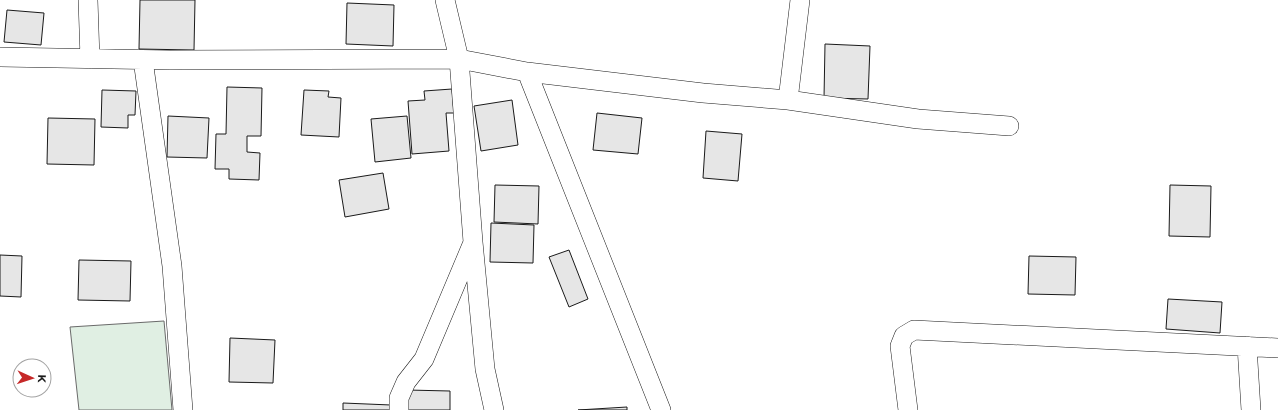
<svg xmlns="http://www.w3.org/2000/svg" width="1278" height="410" font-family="Montserrat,sans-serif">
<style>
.green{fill:#e0efe3;stroke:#6a6a6a}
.building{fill:#e6e6e6;stroke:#1a1a1a}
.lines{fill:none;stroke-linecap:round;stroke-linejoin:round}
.minor-casing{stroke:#1a1a1a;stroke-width:20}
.minor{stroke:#fff;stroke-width:19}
</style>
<rect width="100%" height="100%" fill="#fff"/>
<path class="green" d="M164 321 172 410H79L70 327Z"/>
<path class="building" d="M140 0H195L194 50 139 49Z
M347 3 394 5 393 46 346 44Z
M7 10 44 13 41 45 4 42Z
M825 44 870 46 868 99 824 98Z
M227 87 262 88 261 136H247V152L260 153 259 180 229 179V169H215L216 134H226Z
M452 89 454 113H446L449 151 412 154 408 101 425 100 424 91Z
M102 90 136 91 135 115H128V128L101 127Z
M304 90 329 91 328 97 341 98 339 137 301 135Z
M512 100 518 145 481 151 474 106Z
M597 113 642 118 638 154 593 150Z
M168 116 209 118 207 158 167 157Z
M407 116 411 158 375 162 371 119Z
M48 118 95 119 94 165 47 164Z
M706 131 742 134 738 181 703 178Z
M383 173 389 209 345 217 339 180Z
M495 185 539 186 538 224 494 222Z
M1170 185 1211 186 1210 237 1169 236Z
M491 223 534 225 533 263 490 262Z
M569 250 588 299 569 307 549 257Z
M0 255 22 256 21 297 0 296Z
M1029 256 1076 257 1075 295 1028 294Z
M79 260 131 261 130 301 78 300Z
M1168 299 1222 302 1220 333 1166 329Z
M230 338 275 340 273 383 229 382Z
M407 390 450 391V410H407Z
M343 403 391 405V410H343Z
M627 407V410H578Z"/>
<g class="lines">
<defs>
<path id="minor" d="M88 0 90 59
M445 0 459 59 473 242 485 369 494 410
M0 57 170 60 459 59 527 72 703 93 788 100 918 119 1009 126
M143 60 172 266 183 410
M527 72 661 410
M788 100 800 0
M1247 346 1251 410
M399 410V398L406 382 424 359 472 245
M908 410 900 346 904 336 914 330 1278 348"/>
</defs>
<use href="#minor" class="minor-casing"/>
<use href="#minor" class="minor"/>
</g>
<g transform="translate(32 378) rotate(93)"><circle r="19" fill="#ffffff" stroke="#a3a3a3"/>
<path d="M0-3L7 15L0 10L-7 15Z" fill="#c62828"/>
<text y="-6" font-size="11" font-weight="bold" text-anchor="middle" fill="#1a1a1a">K</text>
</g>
</svg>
